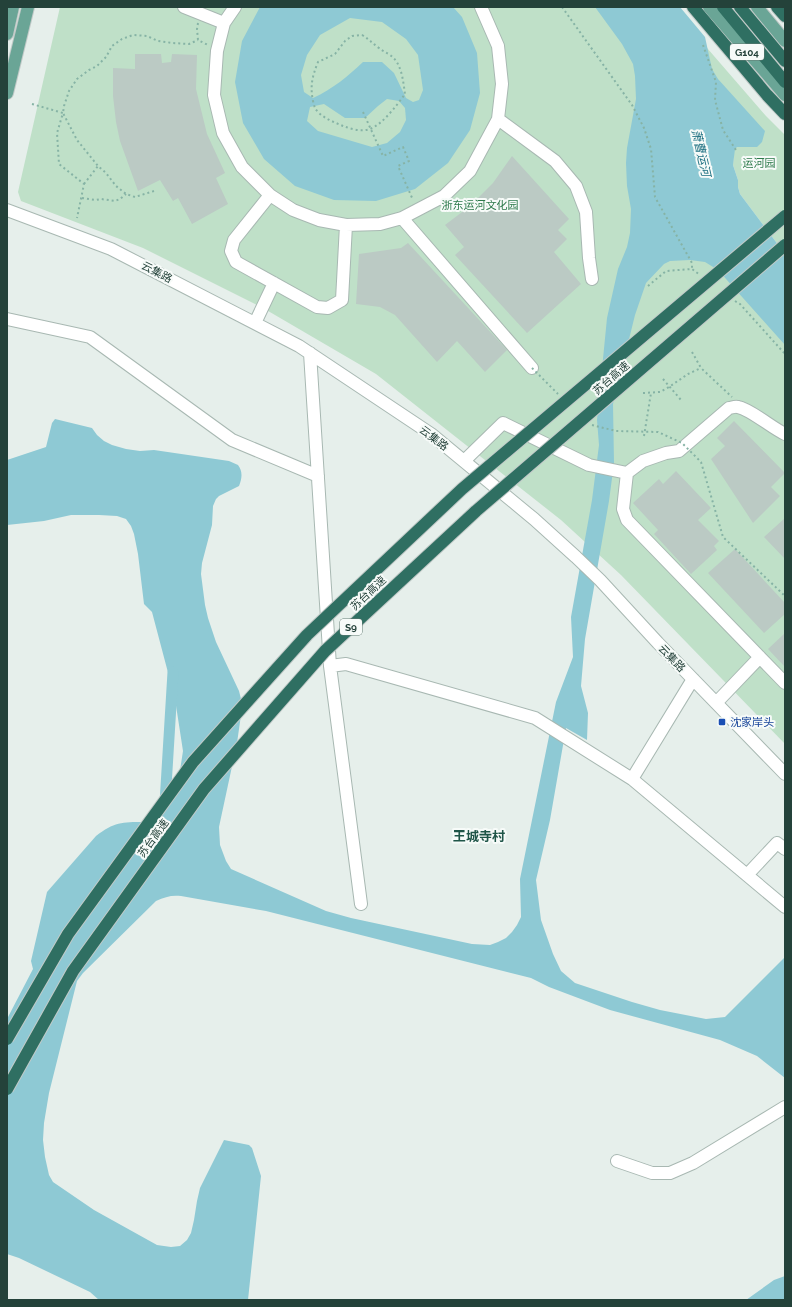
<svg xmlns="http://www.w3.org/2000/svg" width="792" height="1307" font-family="Raleway,'Noto Sans SC',sans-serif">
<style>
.green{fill:#bfe0c8}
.water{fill:#8ec9d4;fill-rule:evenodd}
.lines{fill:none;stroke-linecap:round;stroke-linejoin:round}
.canal{stroke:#8ec9d4;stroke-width:11}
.building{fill:#bbcac4}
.minor-casing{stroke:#a8b8b2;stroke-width:14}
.major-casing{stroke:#c2cac8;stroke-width:14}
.highway-casing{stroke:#c2cac8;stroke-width:14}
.path{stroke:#86b3a5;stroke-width:2;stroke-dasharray:2 3;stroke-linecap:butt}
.minor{stroke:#fff;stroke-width:12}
.major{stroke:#6aa596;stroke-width:12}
.highway{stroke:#2f6f62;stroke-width:12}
.highway-bridge-casing{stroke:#c2cac8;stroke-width:14;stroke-linecap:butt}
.path-bridge{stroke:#86b3a5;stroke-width:2;stroke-dasharray:2 3;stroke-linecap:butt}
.highway-bridge{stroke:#2f6f62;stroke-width:12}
.transit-dot{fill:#1a4fb4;stroke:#f7fbf9;stroke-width:1.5}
.labels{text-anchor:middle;stroke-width:4;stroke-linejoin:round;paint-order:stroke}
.shield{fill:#f7fbf9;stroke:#637a73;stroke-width:1}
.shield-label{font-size:10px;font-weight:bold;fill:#24423a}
.park-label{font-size:11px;fill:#2d7a4b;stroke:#f7fbf9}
.street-label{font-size:11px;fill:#24423a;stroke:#f7fbf9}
.transit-label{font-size:11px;fill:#164399;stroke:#f7fbf9;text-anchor:start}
.water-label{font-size:12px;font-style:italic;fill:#1c6f80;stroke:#f7fbf9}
.quarter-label{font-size:13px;font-weight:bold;fill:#1f5548;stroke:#f7fbf9}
</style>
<rect width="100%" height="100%" fill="#e6efeb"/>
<path class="green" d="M60 7H614L785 324V744L621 575 561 520 376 374 263 308 143 248 21 201 18 192Z
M701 41 766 116 785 135V254L740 194 738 187V180L733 165 734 149Z"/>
<path class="water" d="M260 7H453L462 17 477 53 480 93 470 130 448 163 415 189 376 201 334 200 295 186 264 159 243 123 235 82 242 41ZM350 18 382 22 406 39 418 55 423 90 419 100 413 102 406 98 394 73 382 62H363C348 76 333 89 313 98L304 92 301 75 307 55 320 35ZM387 99 399 101 405 108 406 120 400 132 387 143 372 147 318 131 307 121 310 107 324 104 345 118H365L378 106Z
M595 7H680L705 37 712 69 718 79 765 131 762 142 757 147H737L735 149 733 165 738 180V187L740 194 785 254V345L718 270 705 262 690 260 670 261 664 264 646 283 635 315 613 404 614 463 609 501 585 639 581 686 588 713 587 740 566 728 550 820 536 880 541 920 553 954 561 971 575 983 632 1002 660 1010 706 1019 725 1017 785 957V1078L757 1056 720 1040 610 1010 549 987 531 978 266 911 181 896C171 895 165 897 156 901L83 973 77 981 49 1093 44 1123 43 1140 45 1157 49 1175 53 1182 94 1210 157 1245 171 1247 180 1246 187 1240 191 1233 194 1220 197 1201 200 1188 224 1140 249 1145 252 1148 261 1176 248 1300H99L90 1292 19 1258 7 1254V1019L33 969 31 961 47 892 96 836C114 822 122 822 144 822L179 777 183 751 175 699 152 612 144 604 138 554 134 534 131 526 126 519 117 516 99 515H71L44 521 7 525V460L46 447 52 423 55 419 92 428 97 435 104 441 112 445 126 449 140 451 154 450 229 461 238 465C243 472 242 478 239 486L219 496 216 499 213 506 212 525 202 563 201 574 205 605 208 618 216 642 239 691 241 699 242 708 237 743 219 827 220 845 226 861 231 869 326 911 351 918 472 944 490 945 498 942 506 938 512 932 517 925 521 917 520 879 556 702 573 657 571 617 592 500 599 445 597 420 607 318 618 269 627 247 630 233 631 209 627 186 626 163 627 148 636 99 635 76 633 64 622 44Z
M785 1276V1300H746L774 1280Z"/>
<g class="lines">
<path class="canal" d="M165 803 173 672"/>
</g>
<path class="building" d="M135 54H161L162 63 171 62 172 54 197 55 196 89 207 134 225 173 216 178 228 204 192 224 178 198 173 201 160 180 138 191 120 141 116 122 113 96V68L135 69Z
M512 156 569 219 558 230 567 239 554 252 581 284 527 333 455 255 464 247 445 225 470 206 493 183Z
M408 243 507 350 485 372 457 341 437 362 395 315 380 307 356 304 359 254 401 248Z
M734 421 785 473 771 487 780 496 753 523 711 459 725 446 717 438Z
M676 471 711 508 698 520 719 541 714 546 717 550 691 574 654 534 658 530 633 503 659 479 663 484Z
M785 518V559L764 537Z
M735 549 785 603V614L764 633 708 573Z
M785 633V667L768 649Z"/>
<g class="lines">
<defs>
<path id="minor" d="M184 7 224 23
M235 7 224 23 217 51 214 95 223 133 242 167 270 195 293 210 319 220 346 225 380 224 402 218 444 196 470 171 498 119 502 84 498 46 481 7
M498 119 555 161 576 186 586 212 589 258 592 279
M270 195 234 240 231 251 236 262 317 307 328 308 342 300 346 225
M7 210 111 249 299 346 431 434 534 519 576 557 600 580 658 643 785 774
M402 218 532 368
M7 319 90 337 232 440 318 476
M255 323 274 283
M310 353 330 666 361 904
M785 434C772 428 750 409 738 407 735 406 731 408 729 408L679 451 666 453 643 461 627 473 623 509 627 520 785 683
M464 461 503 423 589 465 627 473
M330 666 346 664 535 718 632 779 785 907
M716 703 760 657
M632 779 693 679
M747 875 777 843 785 849
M617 1161 652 1173H670L693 1163 785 1107"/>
<path id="major" d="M709 7 785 95
M757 7 785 41
M7 34 13 7
M7 93 28 7"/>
<path id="highway" d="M693 7 767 95 785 114
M723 7 785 82
M740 7 785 61
M777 7 785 16"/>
</defs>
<use href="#minor" class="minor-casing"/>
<use href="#major" class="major-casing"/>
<use href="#highway" class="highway-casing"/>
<path class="path" d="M562 7 632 105 644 128 651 149 655 197 692 263V269
M198 23 197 29 198 40 208 45
M362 35C370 40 372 43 379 48 382 51 386 52 390 55 402 63 403 81 405 94 397 105 383 124 370 129 361 132 351 129 343 126 334 122 325 119 318 112 315 109 314 106 313 101 310 86 312 77 318 62L335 54 345 41 352 36Z
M703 45 716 82 715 100 723 130 736 150
M32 104 63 113 57 133 59 164 84 184 77 218
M363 112 383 156 403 147 409 161 398 166 413 200
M84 184 98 166
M154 191 135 197 126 194 116 186 106 173 98 166 77 140 63 113 64 106 69 91 77 79 89 70 97 66 106 57 112 46 122 39 133 35 147 36 158 41 173 43 189 44 198 40
M82 198 96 200 101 199 115 201 120 199 126 194
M648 286 666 271 692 269 700 275
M735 301 740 304 785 354
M692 352 701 368 732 397
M663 379 681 400
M643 393 660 392 669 387 688 374 701 368
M644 436 651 393"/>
<use href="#minor" class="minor"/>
<use href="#major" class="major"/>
<use href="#highway" class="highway"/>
<defs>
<path id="highway-bridge" d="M7 1039 68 934 193 762 307 635 462 489 785 216
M7 1089 73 971 204 789 325 651 476 511 785 245"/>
</defs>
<use href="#highway-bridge" class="highway-bridge-casing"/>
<path class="path-bridge" d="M532 368 558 394
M592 425 616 431 658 432 682 443 701 462 723 537 785 596"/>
<use href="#highway-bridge" class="highway-bridge"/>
</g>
<rect class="transit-dot" x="718" y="718" width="8" height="8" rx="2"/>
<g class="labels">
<g class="shield">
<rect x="730" y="44" width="34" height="16" rx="3"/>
<rect x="340" y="619" width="22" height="16" rx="3"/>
</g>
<g class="shield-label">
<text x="747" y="56">G104</text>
<text x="351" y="631">S9</text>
</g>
<g class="park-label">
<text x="759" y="167">运河园</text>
<text x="480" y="209">浙东运河文化园</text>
</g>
<g class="street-label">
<text transform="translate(157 272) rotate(27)" y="4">云集路</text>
<text transform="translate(611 378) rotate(-41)" y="4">苏台高速</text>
<text transform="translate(434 438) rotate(37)" y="4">云集路</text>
<text transform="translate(368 593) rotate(-43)" y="4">苏台高速</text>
<text transform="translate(672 658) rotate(46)" y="4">云集路</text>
<text transform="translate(153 838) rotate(-54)" y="4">苏台高速</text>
</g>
<g class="transit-label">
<text x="730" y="726">沈家岸头</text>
</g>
<g class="water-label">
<text transform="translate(701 153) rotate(77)" y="4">萧曹运河</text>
</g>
<g class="quarter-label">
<text x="479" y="841">王城寺村</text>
</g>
</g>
<rect width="792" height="1307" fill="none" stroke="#24423a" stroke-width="16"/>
</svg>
